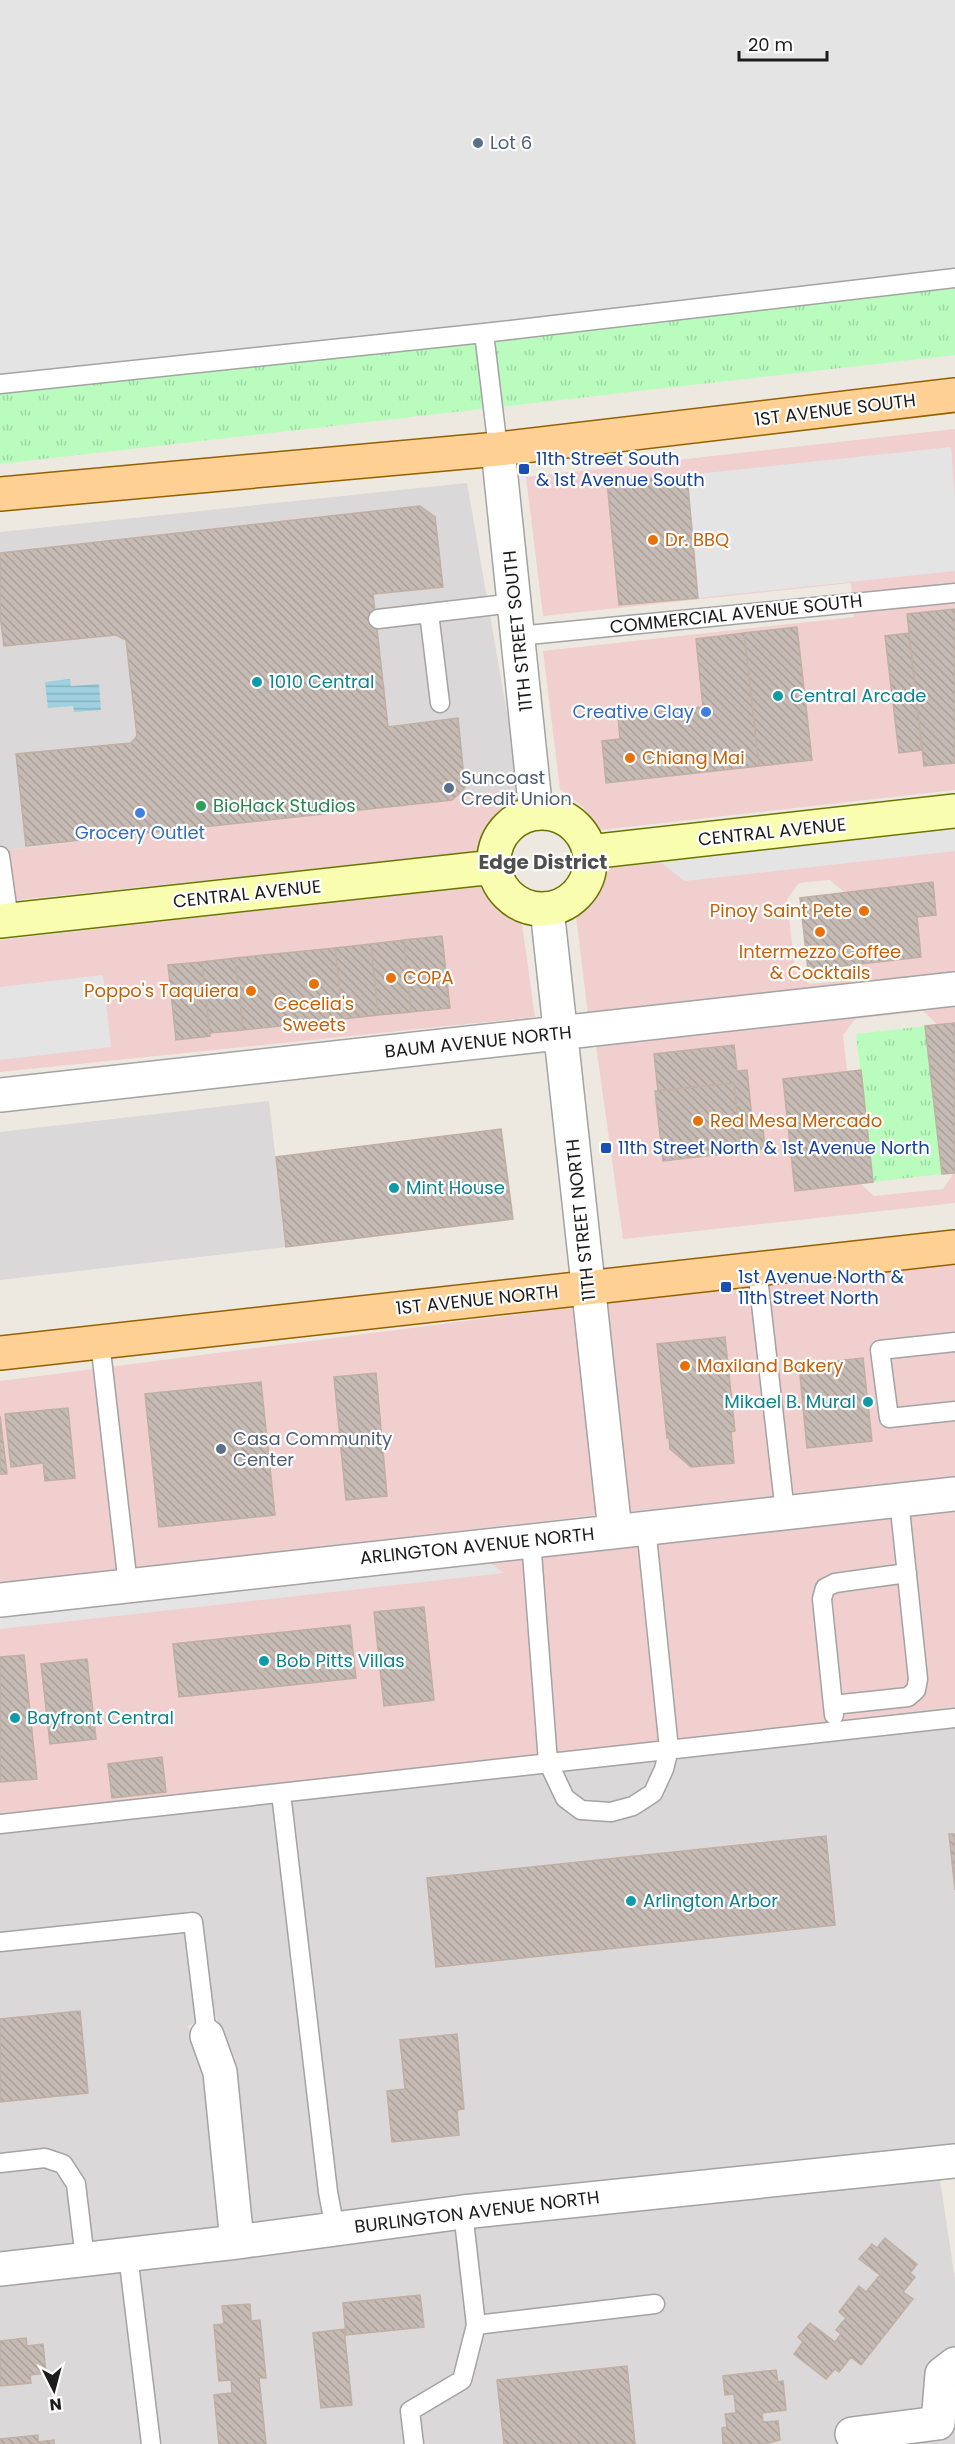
<svg xmlns="http://www.w3.org/2000/svg" width="955" height="2444" font-family="Poppins,sans-serif">
<style>
.residential{fill:#dad8d8}
.commercial{fill:#f0cfce;fill-rule:evenodd}
.park{fill:url(#park-tufts)}
.parking{fill:#e4e4e4}
.water{fill:url(#water-rules)}
.building{fill:url(#building-back-hatch);stroke:#c0afa2;stroke-width:1.5}
.lines{fill:none;stroke-linecap:round;stroke-linejoin:round}
.lane-casing{stroke:#a3a3a3;stroke-width:21}
.street-casing{stroke:#a3a3a3;stroke-width:36}
.secondary-casing{stroke:#697500;stroke-width:36}
.primary-casing{stroke:#936100;stroke-width:36}
.lane{stroke:#fff;stroke-width:18}
.street{stroke:#fff;stroke-width:33}
.secondary{stroke:#f9fdaf;stroke-width:33}
.primary{stroke:#ffd094;stroke-width:33}
.service-dot{fill:#5c6f8a;stroke:#fff;stroke-width:2}
.transit-dot{fill:#1a4fb4;stroke:#fff;stroke-width:2}
.food-dot{fill:#e8710a;stroke:#fff;stroke-width:2}
.culture-dot{fill:#0f9aa8;stroke:#fff;stroke-width:2}
.shop-dot{fill:#3f7fe0;stroke:#fff;stroke-width:2}
.leisure-dot{fill:#2e9e5b;stroke:#fff;stroke-width:2}
.labels{text-anchor:middle;stroke-width:4.5;stroke-linejoin:round;paint-order:stroke}
.service-label{font-size:18px;fill:#4e5e75;stroke:#fff;text-anchor:start}
.street-label{font-size:18px;fill:#1c1c1c;stroke:#fff}
.transit-label{font-size:18px;fill:#164399;stroke:#fff;text-anchor:start}
.food-label{font-size:18px;fill:#c56008;stroke:#fff;text-anchor:start}
.culture-label{font-size:18px;fill:#0d838f;stroke:#fff;text-anchor:start}
.shop-label{font-size:18px;fill:#366cbe;stroke:#fff;text-anchor:end}
.leisure-label{font-size:18px;fill:#27864d;stroke:#fff;text-anchor:start}
.neighbourhood-label{font-size:20px;font-weight:bold;fill:#4f4f4f;stroke:#fff}
</style>
<defs>
<pattern id="park-tufts" width="24" height="20" patternUnits="userSpaceOnUse" patternTransform="scale(1.5)"><rect width="24" height="20" fill="#b9fcbe"/><path d="M3 7l-1-3M5 7V3M7 7l1-3M15 17l-1-3M17 17v-4M19 17l1-3" fill="none" stroke="#9ed7a3"/></pattern>
<pattern id="water-rules" width="6" height="5" patternUnits="userSpaceOnUse" patternTransform="scale(1.5)"><rect width="6" height="5" fill="#9ed0df"/><path d="M0 2.5h6" fill="none" stroke="#88b2bf"/></pattern>
<pattern id="building-back-hatch" width="6" height="6" patternUnits="userSpaceOnUse" patternTransform="scale(1.5)"><rect width="6" height="6" fill="#c6bbb4"/><path d="M-1 5l2 2M0 0l6 6M5-1l2 2" fill="none" stroke="#aaa09a"/></pattern>
</defs>
<rect width="100%" height="100%" fill="#eee9e0"/>
<path class="residential" d="M467 483 520 788 0 851V532Z
M269 1101 286 1247 0 1280V1132Z
M955 1706V2144L461 2195 250 2223 235 2071 215 2014 188 2026 205 2076 220 2227 0 2252V1828Z
M940 2180 955 2279V2444H0V2286L254 2258 465 2229Z"/>
<path class="commercial" d="M955 429V790L600 830 583 807 560 789 543 651 854 617 851 583 543 616 526 477Z
M519 788 521 797 498 811 485 829 480 851 0 902V851Z
M955 830V973L588 1015 576 916 596 896 610 868ZM830 880 845 893 853 965 841 981 809 984 795 971 787 899 799 883Z
M485 885 499 908 522 924 535 1017 0 1072V940Z
M955 1006V1203L623 1239 596 1046ZM923 1011 938 1025 954 1173 943 1189 874 1196 860 1183 843 1035 855 1019Z
M955 1264V1477L629 1512 605 1303Z
M575 1307 599 1515 0 1583V1381Z
M955 1511V1706L0 1828V1617Z"/>
<path class="park" d="M0 0H955V355L0 464Z
M925 1026 942 1174 873 1182 856 1034Z"/>
<path class="parking" d="M0 0H955V287L0 392Z
M951 447 955 500V571L698 598 687 475Z
M955 830V851L685 881 660 862Z
M103 975 111 1047 0 1060V987Z
M479 1555 504 1573 0 1629V1608Z"/>
<path class="water" d="M70 679 71 686 99 684 101 710 74 712 73 706 48 708 45 682Z"/>
<path class="building" d="M687 475 698 598 619 605 607 482Z
M420 506 435 517 443 587 373 594 388 727 458 718 465 788 452 800 26 846 16 754 131 743 137 736 126 640 116 635 4 646 0 615V553Z
M955 609V763L924 766 907 614Z
M797 627 812 760 759 766 744 633Z
M744 633 759 766 606 783 602 741 620 739 618 716 703 707 696 639Z
M909 633 922 750 899 753 885 636Z
M933 882 936 915 917 917 921 957 808 970 800 898Z
M442 936 450 1008 411 1012 404 940Z
M404 940 411 1012 378 1015 371 944Z
M371 944 378 1015 343 1019 335 948Z
M335 948 343 1019 243 1030 235 958Z
M235 958 243 1030 210 1033 202 962Z
M202 962 210 1036 176 1040 168 965Z
M955 1023V1173L942 1174 925 1026Z
M734 1045 737 1071 747 1070 753 1129 763 1128 765 1149 741 1151 734 1083 658 1091 654 1054Z
M861 1070 873 1182 795 1191 783 1079Z
M734 1083 741 1152 663 1161 655 1091Z
M501 1129 513 1219 286 1247 276 1157Z
M725 1337 735 1431 731 1432 734 1463 691 1467 670 1449 669 1438H667L657 1344Z
M863 1358 872 1441 807 1448 799 1365Z
M376 1373 387 1496 346 1500 334 1377Z
M261 1382 275 1515 159 1527 145 1394Z
M68 1408 75 1478 45 1481 43 1463 11 1467 5 1414Z
M0 1416 7 1474H0Z
M424 1607 434 1700 384 1706 374 1612Z
M350 1625 356 1678 179 1697 173 1644Z
M24 1655 37 1779 0 1782V1657Z
M87 1659 96 1739 50 1744 41 1664Z
M162 1757 166 1792 112 1798 108 1764Z
M949 1834H955V1890Z
M826 1836 835 1925 436 1967 427 1878Z
M80 2011 88 2093 0 2102V2019Z
M457 2034 464 2109 457 2110 459 2135 392 2142 387 2091 405 2089 400 2040Z
M885 2238 917 2264 910 2273 915 2277 903 2292 913 2299 861 2365 851 2357 839 2372 835 2369 826 2379 794 2354 803 2342 798 2337 810 2323 835 2342 841 2334 836 2330 846 2318 839 2312 859 2286 866 2292 880 2275 859 2259 872 2244 877 2248Z
M420 2295 424 2327 346 2335 343 2303Z
M250 2304 251 2321 260 2320 266 2378H259L266 2444H219L214 2395 232 2393 231 2380 219 2381 214 2325 224 2324 222 2306Z
M344 2329 352 2405 321 2408 313 2333Z
M26 2338 27 2346 43 2344 46 2373 30 2375 31 2383 0 2386V2341Z
M627 2366 635 2444H504L497 2380Z
M776 2370 778 2382 783 2381 786 2410 762 2413 763 2422 778 2421 780 2440 765 2444H723L722 2428 727 2427 725 2414 736 2413 734 2394 725 2395 723 2376Z
M38 2435V2442L54 2440V2444H0V2439Z"/>
<g class="lines">
<defs>
<path id="lane" d="M484 333 498 449
M0 384 484 333 955 278
M429 613 440 703
M378 619 514 603
M518 636 955 593
M0 856 9 920
M757 1269 785 1512
M100 1342 128 1585
M955 1342 880 1350 889 1418 955 1411
M531 1540 548 1762 565 1798 581 1810 611 1812 633 1806 653 1793 664 1769 669 1749 646 1527
M833 1705 908 1697 916 1690 918 1679 899 1500
M834 1715 822 1599 825 1588 835 1583 907 1573
M281 1793 328 2192 335 2229
M0 1824 955 1718
M0 1942 193 1922 207 2036
M0 2163 45 2158 63 2164 76 2184 85 2259
M463 2212 476 2325 655 2304
M128 2255 151 2444
M414 2444 410 2411 462 2380 476 2325"/>
<path id="street" d="M498 449 536 813
M547 909 615 1531
M0 1095 955 989
M0 1600 955 1494
M207 2036 220 2072 237 2242
M0 2269 237 2242 463 2212 955 2161
M852 2434 938 2423 942 2374 955 2364"/>
<path id="secondary" d="M494 861a48 48 0 1 1 96 0a48 48 0 1 1-96 0Z
M589 852 955 811
M0 921 494 867"/>
<path id="primary" d="M0 494 498 449 955 395
M0 1353 955 1247"/>
</defs>
<use href="#lane" class="lane-casing"/>
<use href="#street" class="street-casing"/>
<use href="#secondary" class="secondary-casing"/>
<use href="#primary" class="primary-casing"/>
<use href="#lane" class="lane"/>
<use href="#street" class="street"/>
<use href="#secondary" class="secondary"/>
<use href="#primary" class="primary"/>
</g>
<g class="service-dot">
<circle cx="478" cy="143" r="6"/>
<circle cx="449" cy="788" r="6"/>
<circle cx="221" cy="1449" r="6"/>
</g>
<g class="transit-dot">
<rect x="518" y="463" width="12" height="12" rx="3"/>
<rect x="600" y="1142" width="12" height="12" rx="3"/>
<rect x="720" y="1281" width="12" height="12" rx="3"/>
</g>
<g class="food-dot">
<circle cx="653" cy="540" r="6"/>
<circle cx="630" cy="758" r="6"/>
<circle cx="864" cy="911" r="6"/>
<circle cx="820" cy="932" r="6"/>
<circle cx="391" cy="978" r="6"/>
<circle cx="314" cy="984" r="6"/>
<circle cx="251" cy="991" r="6"/>
<circle cx="698" cy="1121" r="6"/>
<circle cx="685" cy="1366" r="6"/>
</g>
<g class="culture-dot">
<circle cx="257" cy="682" r="6"/>
<circle cx="778" cy="696" r="6"/>
<circle cx="394" cy="1188" r="6"/>
<circle cx="868" cy="1402" r="6"/>
<circle cx="264" cy="1661" r="6"/>
<circle cx="15" cy="1718" r="6"/>
<circle cx="631" cy="1901" r="6"/>
</g>
<g class="shop-dot">
<circle cx="706" cy="712" r="6"/>
<circle cx="140" cy="813" r="6"/>
</g>
<circle class="leisure-dot" cx="201" cy="806" r="6"/>
<g class="labels">
<g class="service-label">
<text x="490" y="149">Lot 6</text>
<text x="461" y="784">Suncoast<tspan x="461" dy="21">Credit Union</tspan></text>
<text x="233" y="1445">Casa Community<tspan x="233" dy="21">Center</tspan></text>
</g>
<g class="street-label">
<text transform="translate(835 410) rotate(-7)" y="6">1ST AVENUE SOUTH</text>
<text transform="translate(736 614) rotate(-6)" y="6">COMMERCIAL AVENUE SOUTH</text>
<text transform="translate(518 631) rotate(-96)" y="6">11TH STREET SOUTH</text>
<text transform="translate(772 832) rotate(-6)" y="6">CENTRAL AVENUE</text>
<text transform="translate(247 894) rotate(-6)" y="6">CENTRAL AVENUE</text>
<text transform="translate(478 1042) rotate(-6)" y="6">BAUM AVENUE NORTH</text>
<text transform="translate(581 1220) rotate(-96)" y="6">11TH STREET NORTH</text>
<text transform="translate(477 1300) rotate(-6)" y="6">1ST AVENUE NORTH</text>
<text transform="translate(477 1546) rotate(-6)" y="6">ARLINGTON AVENUE NORTH</text>
<text transform="translate(477 2212) rotate(-7)" y="6">BURLINGTON AVENUE NORTH</text>
</g>
<g class="transit-label">
<text x="536" y="465">11th Street South<tspan x="536" dy="21">&amp; 1st Avenue South</tspan></text>
<text x="618" y="1154">11th Street North &amp; 1st Avenue North</text>
<text x="738" y="1283">1st Avenue North &amp;<tspan x="738" dy="21">11th Street North</tspan></text>
</g>
<g class="food-label">
<text x="665" y="546">Dr. BBQ</text>
<text x="642" y="764">Chiang Mai</text>
<text x="852" y="917" text-anchor="end">Pinoy Saint Pete</text>
<text x="820" y="958" text-anchor="middle">Intermezzo Coffee<tspan x="820" dy="21">&amp; Cocktails</tspan></text>
<text x="403" y="984">COPA</text>
<text x="239" y="997" text-anchor="end">Poppo's Taquiera</text>
<text x="314" y="1010" text-anchor="middle">Cecelia's<tspan x="314" dy="21">Sweets</tspan></text>
<text x="710" y="1127">Red Mesa Mercado</text>
<text x="697" y="1372">Maxiland Bakery</text>
</g>
<g class="culture-label">
<text x="269" y="688">1010 Central</text>
<text x="790" y="702">Central Arcade</text>
<text x="406" y="1194">Mint House</text>
<text x="856" y="1408" text-anchor="end">Mikael B. Mural</text>
<text x="276" y="1667">Bob Pitts Villas</text>
<text x="27" y="1724">Bayfront Central</text>
<text x="643" y="1907">Arlington Arbor</text>
</g>
<g class="shop-label">
<text x="694" y="718">Creative Clay</text>
<text x="140" y="839" text-anchor="middle">Grocery Outlet</text>
</g>
<g class="leisure-label">
<text x="213" y="812">BioHack Studios</text>
</g>
<g class="neighbourhood-label">
<text x="543" y="869">Edge District</text>
</g>
</g>
<g transform="translate(54 2390) rotate(174)" stroke="#ffffff" stroke-width="4.5" paint-order="stroke">
<path d="M0-4.5L10 22L0 15L-10 22Z" fill="#1c1c1c"/>
<text y="-9" font-size="16" font-weight="bold" text-anchor="middle" fill="#1c1c1c">N</text>
</g>
<path d="M739 51v9h88v-9" fill="none" stroke="#1c1c1c" stroke-width="3"/>
<text x="748" y="51" font-size="18" fill="#1c1c1c" stroke="#ffffff" stroke-width="4.5" paint-order="stroke">20 m</text>
</svg>
